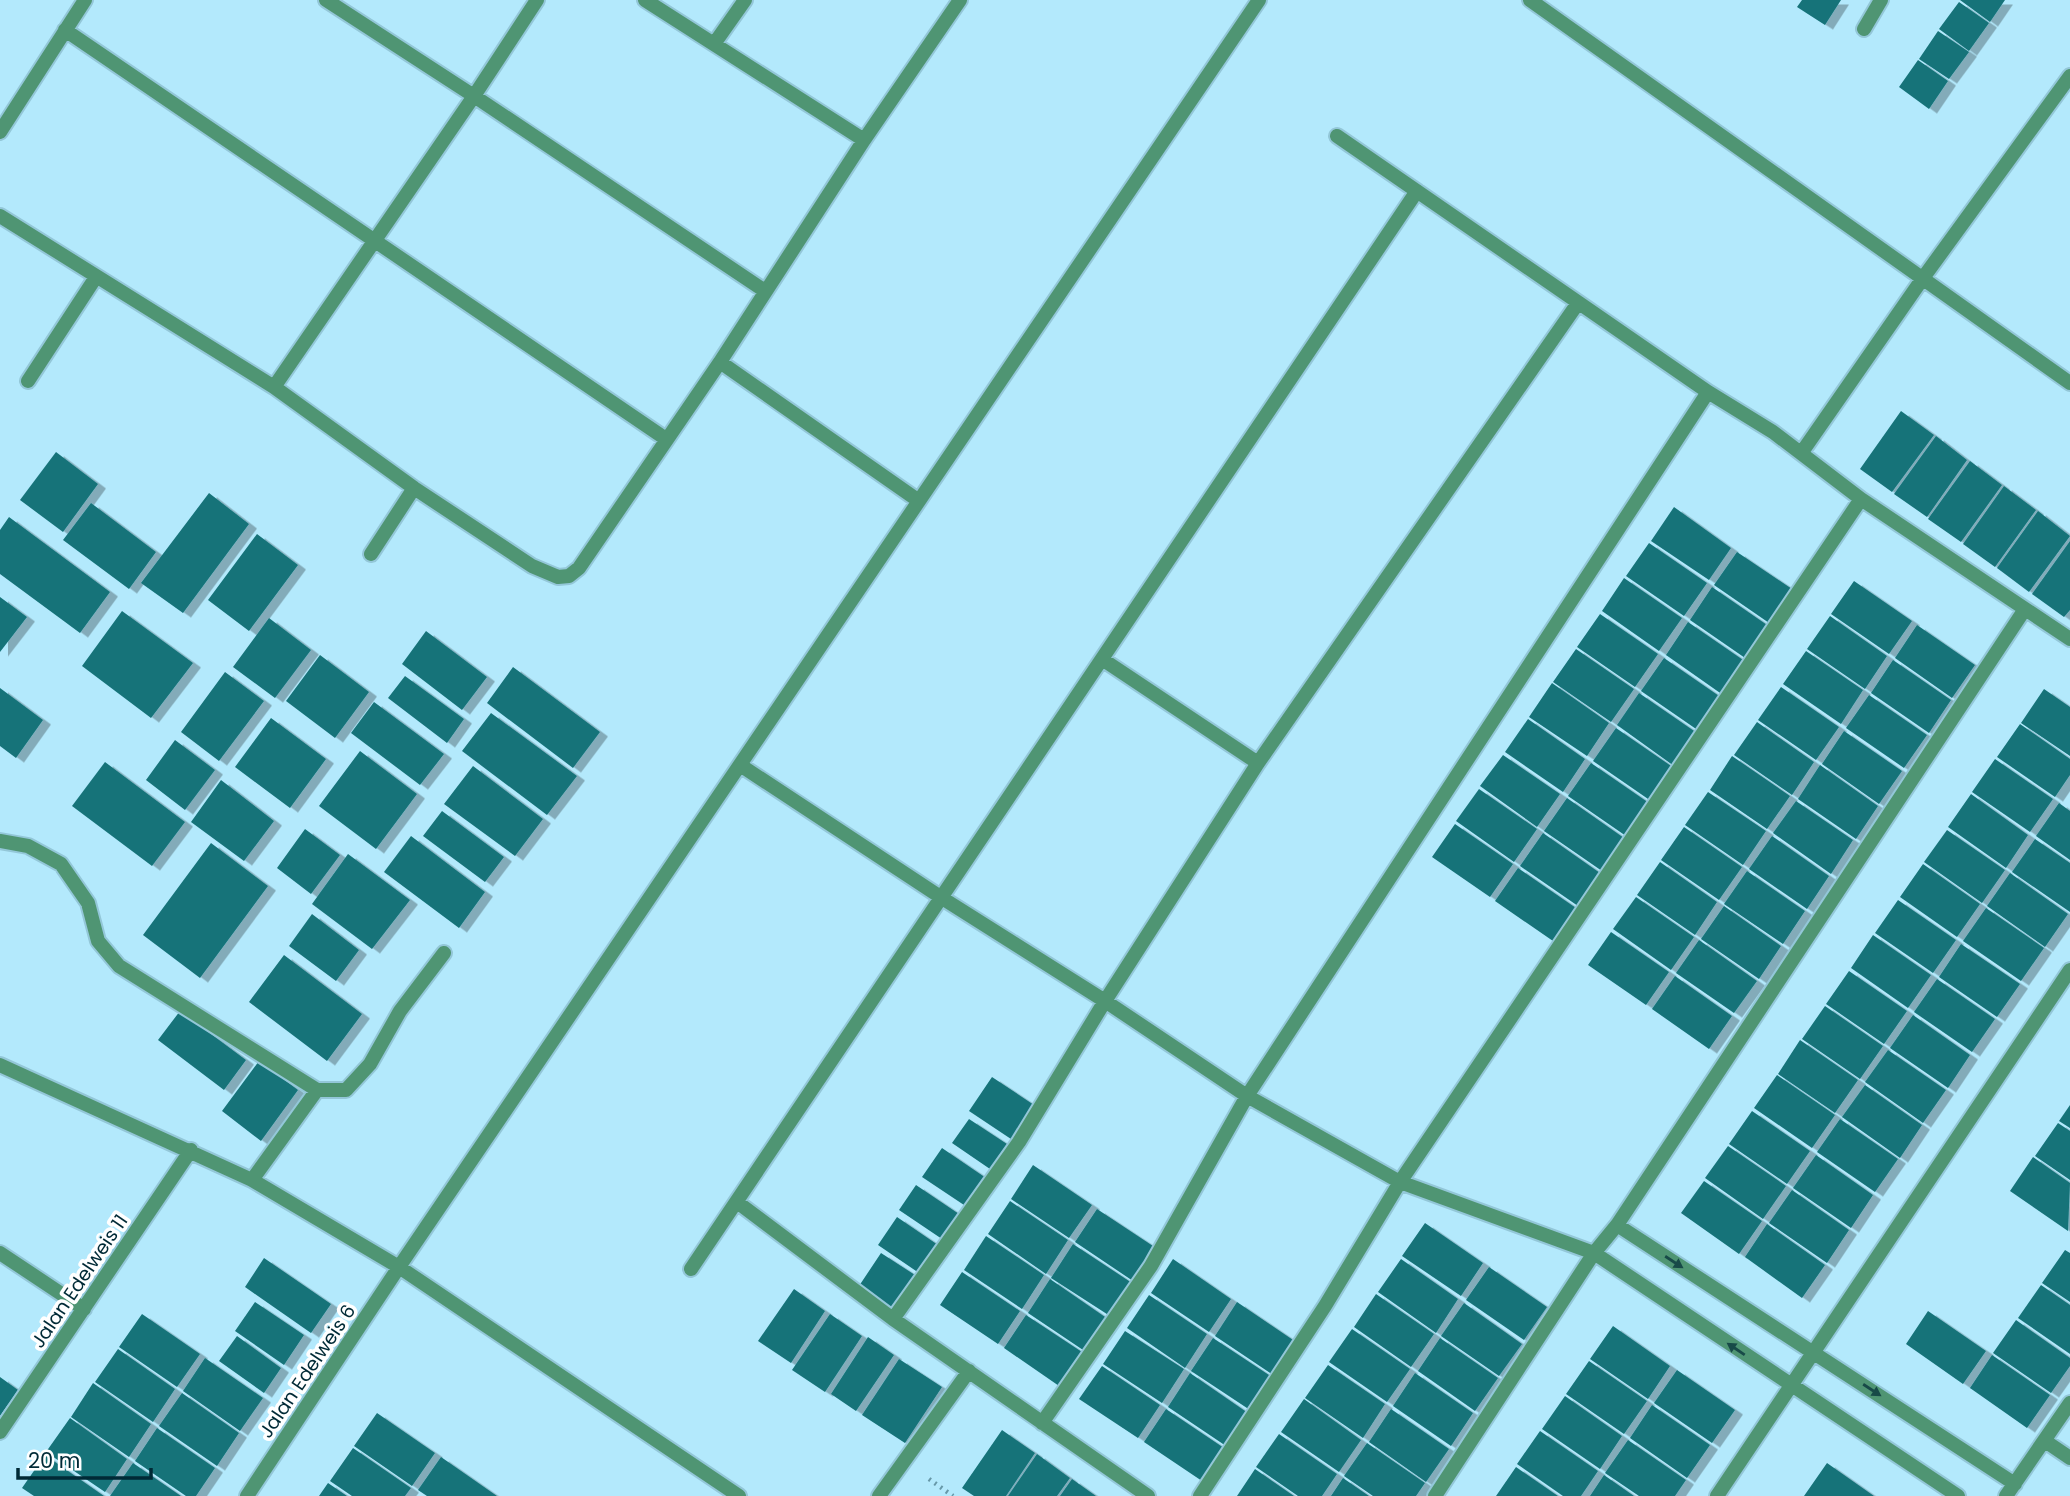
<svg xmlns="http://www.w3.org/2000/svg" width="2070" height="1496" font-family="Poppins,sans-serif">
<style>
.building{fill:#167379;filter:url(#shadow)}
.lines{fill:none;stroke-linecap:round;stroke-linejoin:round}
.minor-casing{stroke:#93c7d8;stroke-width:18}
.path{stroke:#6798a8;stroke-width:4.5;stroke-dasharray:2 5;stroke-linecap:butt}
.minor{stroke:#4f9573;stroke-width:14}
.oneway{fill:#184a48}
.labels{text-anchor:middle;stroke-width:7;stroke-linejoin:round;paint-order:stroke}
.street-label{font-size:19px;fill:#002a36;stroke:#fff}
</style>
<defs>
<filter id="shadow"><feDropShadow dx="8" dy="4.5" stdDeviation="0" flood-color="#0004"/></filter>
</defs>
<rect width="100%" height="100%" fill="#b3e9fc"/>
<path class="building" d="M1802 0H1841L1825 25 1797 7Z
M1960 0H2005L1990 22Z
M1959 2 1989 23 1969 51 1939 29Z
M1938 31 1969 52 1949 79 1919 59Z
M1918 60 1948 81 1929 109 1899 87Z
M1901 411 1934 435 1892 492 1860 469Z
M1936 436 1967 460 1927 517 1894 494Z
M56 452 98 484 63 532 20 500Z
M1970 461 2002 485 1961 542 1928 519Z
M2004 486 2036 510 1995 567 1963 544Z
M209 493 249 524 183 613 141 583Z
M91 503 156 552 129 589 63 540Z
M1674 507 1731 548 1709 580 1651 541Z
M2038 511 2070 536 2029 592 1997 568Z
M9 517 110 592 80 633 0 574V530Z
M257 534 298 565 249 631 208 600Z
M2070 541V610L2064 617 2032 594Z
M1649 543 1707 583 1684 616 1626 576Z
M1737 552 1795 591 1772 625 1714 585Z
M1624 578 1682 618 1659 651 1602 611Z
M1854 581 1912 621 1889 654 1831 614Z
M1712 587 1770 627 1748 660 1690 620Z
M0 597 27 617 0 652Z
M122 611 193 663 151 718 82 666Z
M1600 614 1658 654 1635 687 1577 647Z
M1830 616 1887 656 1865 689 1807 649Z
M269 618 311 650 275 698 233 667Z
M1688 622 1746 662 1723 695 1666 655Z
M1917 625 1975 665 1952 698 1895 658Z
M426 631 487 677 462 710 402 664Z
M1576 649 1634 689 1611 722 1553 682Z
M1806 651 1863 690 1841 724 1783 684Z
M320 655 369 692 335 738 286 701Z
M1664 658 1722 698 1699 731 1641 691Z
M1893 660 1951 700 1929 733 1871 693Z
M513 667 600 732 573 768 487 703Z
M225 672 264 701 219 761 181 732Z
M405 676 464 719 447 743 388 698Z
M1552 683 1609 723 1587 756 1529 717Z
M1781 687 1839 727 1816 760 1758 720Z
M0 688 43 720 16 758 0 746Z
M2044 689 2070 707V756L2021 723Z
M1639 693 1697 733 1674 766 1617 725Z
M1869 695 1927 735 1904 768 1846 728Z
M374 702 444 754 420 785 351 733Z
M491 713 577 776 547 815 462 751Z
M271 718 326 759 290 808 235 767Z
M1528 719 1585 759 1563 792 1505 752Z
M1757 722 1814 762 1792 795 1734 755Z
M2020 724 2070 759V775L2055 797 1997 757Z
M1616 728 1674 768 1651 801 1593 761Z
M1844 731 1902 771 1879 804 1822 764Z
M175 740 215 770 185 810 146 780Z
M360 751 417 794 376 849 319 806Z
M1503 755 1560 794 1537 827 1480 786Z
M1732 756 1790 796 1767 829 1710 790Z
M1995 759 2053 799 2030 832 1972 792Z
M105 762 185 822 152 866 72 806Z
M1591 763 1649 803 1626 836 1568 796Z
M1820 765 1878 806 1856 839 1798 799Z
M473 766 543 819 515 856 444 804Z
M221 780 274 821 244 861 191 822Z
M1479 789 1537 829 1514 862 1456 821Z
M1708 792 1766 831 1743 865 1685 825Z
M1971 794 2028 835 2006 868 1948 827Z
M1567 798 1624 838 1602 871 1544 831Z
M1796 801 1853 840 1831 874 1773 833Z
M2059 803 2070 811V860L2036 836Z
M442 811 504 857 485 882 423 836Z
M1455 824 1513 864 1490 897 1432 857Z
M1684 827 1742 867 1719 900 1661 860Z
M305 829 340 855 311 894 277 868Z
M1947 830 2005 870 1982 903 1924 862Z
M1543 833 1600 873 1578 906 1520 866Z
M411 836 485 892 459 928 384 872Z
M1772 836 1829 876 1807 909 1749 869Z
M2035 839 2070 863V912L2012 872Z
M211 843 268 886 200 978 143 935Z
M348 854 410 900 372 949 312 904Z
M1660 862 1717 902 1695 935 1637 895Z
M1923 864 1980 904 1957 937 1900 897Z
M1518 868 1576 908 1553 941 1495 901Z
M1747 871 1805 911 1783 944 1724 904Z
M2010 873 2068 914 2045 947 1987 906Z
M1636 897 1694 937 1671 970 1613 929Z
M1898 900 1956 940 1933 973 1875 933Z
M1724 906 1781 946 1759 979 1701 939Z
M1986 908 2044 948 2021 981 1963 941Z
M312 914 359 950 336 981 289 946Z
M1611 932 1669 972 1646 1005 1588 965Z
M1873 935 1931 975 1908 1008 1851 968Z
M1699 940 1757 981 1734 1013 1676 973Z
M1961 944 2020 984 1997 1017 1939 977Z
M284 955 362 1014 327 1061 249 1002Z
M1849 971 1907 1011 1884 1044 1826 1004Z
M1675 976 1732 1016 1709 1049 1652 1009Z
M1937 979 1995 1019 1972 1052 1914 1012Z
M1825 1006 1883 1046 1860 1079 1802 1039Z
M180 1011 246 1060 224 1090 158 1040Z
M1913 1015 1970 1055 1948 1088 1890 1048Z
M1800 1040 1858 1080 1835 1113 1778 1074Z
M1888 1050 1946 1090 1923 1123 1865 1082Z
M259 1061 298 1090 261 1141 222 1111Z
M1777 1075 1835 1115 1812 1148 1754 1108Z
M992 1077 1037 1107 1014 1141 969 1111Z
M1865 1085 1922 1125 1900 1158 1842 1117Z
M2070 1105V1128L2059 1121Z
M1752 1111 1810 1151 1787 1184 1729 1144Z
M969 1119 1007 1144 990 1169 952 1143Z
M1840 1119 1898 1159 1875 1192 1817 1152Z
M2058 1123 2070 1131V1180L2035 1156Z
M1728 1146 1786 1186 1763 1219 1705 1178Z
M942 1148 986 1178 967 1207 922 1177Z
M1816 1155 1873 1195 1851 1228 1793 1188Z
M2033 1157 2070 1183 2068 1231 2010 1191Z
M1033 1165 1092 1205 1069 1238 1011 1199Z
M1704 1181 1762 1221 1739 1254 1681 1213Z
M916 1185 959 1214 942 1239 899 1210Z
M1792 1190 1849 1230 1827 1263 1769 1223Z
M1010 1201 1068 1240 1046 1274 988 1234Z
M1097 1209 1156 1248 1133 1281 1075 1242Z
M897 1217 938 1245 919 1273 878 1245Z
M1425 1223 1483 1263 1461 1296 1402 1256Z
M1767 1224 1825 1265 1802 1298 1745 1257Z
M986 1236 1044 1275 1022 1309 964 1270Z
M1073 1244 1132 1283 1110 1316 1051 1278Z
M2065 1250 2070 1253V1302L2042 1283Z
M881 1253 915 1275 891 1312 857 1289Z
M264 1258 331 1304 311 1333 245 1287Z
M1173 1259 1231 1299 1209 1332 1151 1293Z
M1401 1259 1458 1299 1436 1333 1378 1292Z
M1489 1267 1547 1307 1524 1340 1466 1300Z
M962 1272 1020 1311 998 1344 940 1305Z
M1050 1279 1108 1319 1086 1352 1028 1313Z
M2041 1285 2070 1305V1354L2018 1318Z
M794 1289 825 1311 791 1363 758 1341Z
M1376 1294 1434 1334 1411 1367 1354 1327Z
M1149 1295 1207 1334 1185 1368 1127 1328Z
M255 1302 304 1335 284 1365 235 1331Z
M1237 1302 1296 1342 1273 1375 1215 1336Z
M1464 1303 1522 1344 1499 1376 1441 1336Z
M1928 1311 1986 1351 1963 1384 1906 1344Z
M142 1314 200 1354 177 1387 119 1347Z
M830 1314 862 1336 825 1392 792 1370Z
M1026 1315 1085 1354 1062 1388 1004 1348Z
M2016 1320 2070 1358V1366L2051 1393 1993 1353Z
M1613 1326 1670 1366 1648 1399 1590 1359Z
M1352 1329 1410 1369 1387 1402 1329 1362Z
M1125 1331 1184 1369 1162 1403 1103 1364Z
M237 1336 281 1368 264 1393 219 1361Z
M868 1337 894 1355 856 1411 831 1394Z
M1213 1338 1272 1377 1250 1410 1191 1371Z
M1440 1338 1498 1378 1475 1411 1418 1371Z
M118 1349 175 1389 153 1422 95 1382Z
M1992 1355 2050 1395 2027 1428 1970 1388Z
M205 1358 263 1398 240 1431 183 1391Z
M899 1359 942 1387 905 1443 862 1415Z
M1589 1361 1647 1401 1624 1434 1566 1394Z
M1328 1365 1385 1404 1363 1438 1305 1398Z
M1102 1366 1160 1405 1138 1438 1079 1399Z
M1677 1370 1735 1410 1712 1443 1654 1403Z
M1190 1373 1248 1413 1226 1446 1168 1407Z
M1415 1373 1473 1413 1451 1446 1393 1406Z
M0 1377 18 1390 0 1416Z
M93 1383 151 1424 129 1457 71 1417Z
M182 1393 239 1433 217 1466 159 1426Z
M1565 1396 1622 1436 1600 1469 1542 1429Z
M1304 1399 1361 1440 1339 1472 1281 1432Z
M1652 1405 1710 1445 1687 1478 1630 1438Z
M1166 1409 1224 1448 1202 1481 1144 1442Z
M1391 1409 1449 1449 1426 1482 1369 1442Z
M377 1413 435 1453 412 1486 354 1446Z
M70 1418 127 1459 105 1492 46 1452Z
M157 1428 215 1468 196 1496H186L135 1461Z
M1002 1430 1035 1453 1006 1496H974L962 1488Z
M1540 1431 1598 1471 1581 1496H1563L1517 1464Z
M1279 1434 1337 1474 1322 1496H1298L1256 1467Z
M1628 1440 1686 1480 1675 1496H1639L1605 1473Z
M1367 1443 1425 1483 1416 1496H1373L1344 1476Z
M353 1448 411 1488 405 1496H352L330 1481Z
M1037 1454 1070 1478 1057 1496H1008Z
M45 1455 104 1496H34L22 1488Z
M441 1457 497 1496H427L418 1490Z
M133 1463 181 1496H110Z
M1827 1463 1874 1496H1804Z
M1516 1467 1558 1496H1496Z
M1255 1469 1294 1496H1237Z
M1604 1475 1634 1496H1590Z
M1343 1478 1369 1496H1331Z
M1072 1479 1096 1496H1060Z
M328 1483 347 1496H319Z"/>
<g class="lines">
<defs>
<path id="minor" d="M326 0 474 96 765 291
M537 0 474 96 274 387 414 488 532 566 558 577 569 576 579 568 720 362 864 140 960 0
M645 0 864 140
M1530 0 2070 383
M1864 29 1881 0
M65 30 666 439
M714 44 745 0
M0 132 85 0
M1337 136 1708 392 1773 432 1861 499 2070 639
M0 216 274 387
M720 362 919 501
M28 381 96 277
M1802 452 1923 278 2070 76
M371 554 414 488
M1102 659 1258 763
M740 765 942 898 1105 1001 1247 1096 1400 1182 1594 1253 1958 1496
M0 841 28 846 61 864 88 903 98 941 119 966 317 1090
M0 1065 252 1180 399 1267 739 1496
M252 1180 317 1090H346L370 1064 400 1011 444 953
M737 1202 893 1319 1148 1496
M1617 1225 2015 1484
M0 1253 84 1309
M691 1269 1417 191
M893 1319 1019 1142 1105 1001 1258 763 1578 303
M1042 1423 1151 1266 1247 1096 1708 392
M0 1432 191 1150
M2045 1441 2070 1458
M247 1496 399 1267 1259 0
M879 1496 969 1371
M1200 1496 1325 1306 1400 1182 1861 499
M1435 1496 1594 1253 1617 1225 2025 609
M1717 1496 2070 970
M2006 1496 2070 1403"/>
</defs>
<use href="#minor" class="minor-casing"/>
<path class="path" d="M929 1479 953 1496"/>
<use href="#minor" class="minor"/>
</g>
<defs><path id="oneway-solid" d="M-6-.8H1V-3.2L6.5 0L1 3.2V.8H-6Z" transform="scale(1.75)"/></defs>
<g class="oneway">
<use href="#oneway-solid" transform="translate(1674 1262) rotate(33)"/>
<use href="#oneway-solid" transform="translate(1736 1349) rotate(-146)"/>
<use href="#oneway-solid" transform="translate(1872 1390) rotate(33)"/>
</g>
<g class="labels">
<g class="street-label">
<text transform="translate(79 1281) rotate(-56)" y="7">Jalan Edelweis 11</text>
<text transform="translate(307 1371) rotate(-56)" y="7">Jalan Edelweis 6</text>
</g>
</g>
<path d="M18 1468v10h133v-10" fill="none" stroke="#002a36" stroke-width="3.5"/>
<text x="28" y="1468" font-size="21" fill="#002a36" stroke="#ffffff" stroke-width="5" paint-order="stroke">20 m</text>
</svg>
